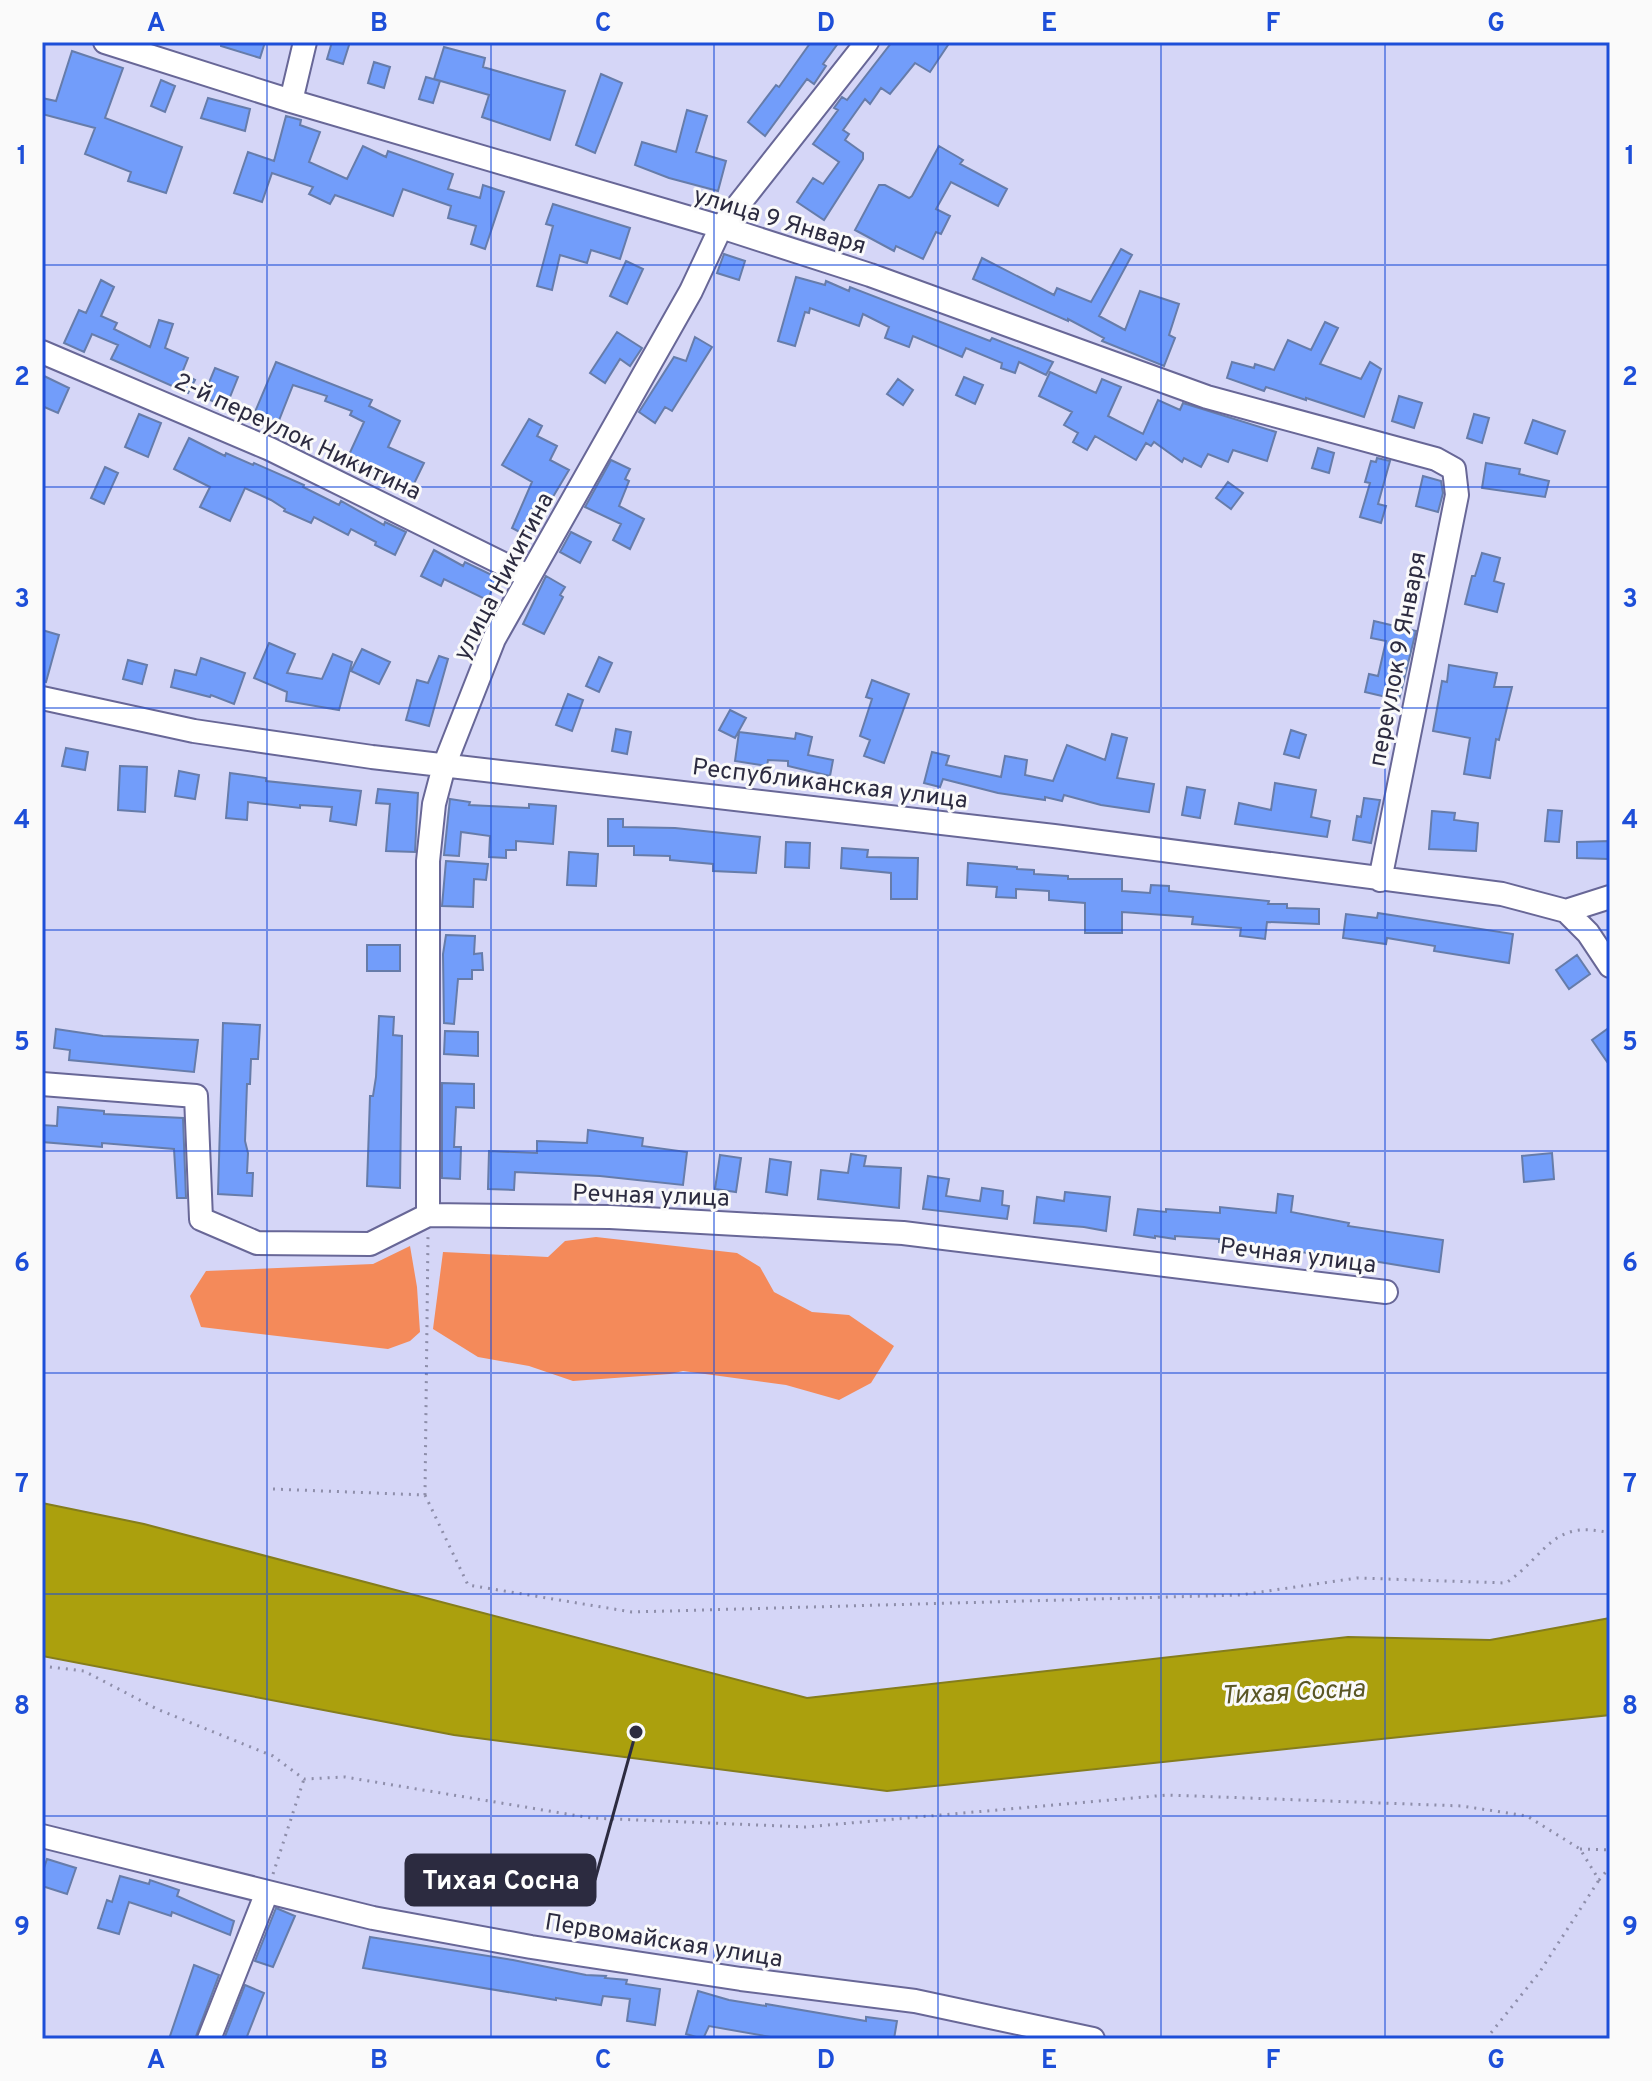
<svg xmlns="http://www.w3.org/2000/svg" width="1652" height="2081" font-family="Overpass,sans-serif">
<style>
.forest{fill:#f48a5a}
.water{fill:#aba00d;stroke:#857d1c;stroke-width:2}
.building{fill:#729dfa;stroke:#667caa;stroke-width:2}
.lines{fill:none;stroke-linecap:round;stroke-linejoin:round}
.minor-casing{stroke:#686797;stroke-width:26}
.path{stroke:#8e8eaa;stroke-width:3;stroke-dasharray:2 6;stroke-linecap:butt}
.minor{stroke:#fff;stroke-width:22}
.grid{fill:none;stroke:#1d4ed8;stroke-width:2;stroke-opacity:0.55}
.labels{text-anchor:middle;stroke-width:6;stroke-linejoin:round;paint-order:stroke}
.street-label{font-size:24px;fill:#2c2b40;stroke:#fafafa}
.water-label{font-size:26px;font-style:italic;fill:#5a5624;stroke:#fafafa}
.leader{fill:none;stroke:#2c2b40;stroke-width:3}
.callout-dot{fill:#2c2b40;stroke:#fafafa;stroke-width:3}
.callout{fill:#2c2b40;stroke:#2c2b40;stroke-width:3}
.callout-label{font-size:26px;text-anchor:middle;font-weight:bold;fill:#fff}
.neatline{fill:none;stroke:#1d4ed8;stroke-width:3}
.grid-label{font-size:26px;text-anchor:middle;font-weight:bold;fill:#1d4ed8}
</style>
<rect width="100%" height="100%" fill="#d5d6f7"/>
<path class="forest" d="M596 1237 737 1253 760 1267 774 1292 812 1312 849 1315 894 1346 871 1383 839 1400 786 1385 683 1371 670 1374 573 1381 529 1366 478 1357 433 1329 443 1252 548 1257 565 1241Z
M410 1246 417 1287 420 1332 410 1341 388 1349 201 1327 190 1296 206 1271 373 1264Z"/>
<path class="water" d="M42 1503 144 1524 807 1698 1348 1637 1490 1640 1610 1618V1715L887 1791 454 1735 42 1656Z"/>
<path class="building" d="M221 42H265L260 58 221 46Z
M332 42H350L343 64 327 59Z
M811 42H839L823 64 826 66 814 84 807 79 765 136 748 122 776 85 779 87Z
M892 42H950L930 72 915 63 890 94 881 88 870 104 865 99 843 130 849 134 845 140 863 153V159L824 220 797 202 813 178 823 184 839 162 813 144 838 110 834 108 842 97 847 100Z
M444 47 485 58 483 67 565 91 550 140 482 117 489 95 434 79Z
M72 51 123 68 105 118 182 147 166 193 128 181 131 172 85 154 95 128 42 114V98L56 101Z
M374 62 390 67 384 88 368 83Z
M601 74 622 83 595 153 576 145Z
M426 77 440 81 433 103 419 99Z
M161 80 175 86 165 112 151 106Z
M208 98 250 109 245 131 201 118Z
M687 110 707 116 696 152 726 161 718 191 669 178 635 165 642 142 676 152Z
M286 116 301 120 300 125 320 132 309 162 347 179 363 146 386 157 388 151 453 174 448 189 480 198 483 185 504 192 485 249 471 244 476 226 448 218 451 206 403 189 393 216 335 195 330 204 309 194 313 187 272 173 262 202 234 193 248 152 274 161Z
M939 146 963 160 960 164 1007 189 998 206 951 182 936 209 950 216 941 234 936 232 923 259 896 246 894 251 855 230 879 185H885L909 198 912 196Z
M553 204 630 228 620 259 591 250 587 263 560 255 552 290 537 286 553 226 546 224Z
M1121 249 1132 255 1099 316 1125 330 1140 291 1179 304 1169 335 1175 338 1164 366 1102 341 1104 338 1068 319V321L973 279 982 258 1054 295 1057 288 1091 302Z
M724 254 745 261 739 280 717 273Z
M626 261 643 269 627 304 610 296Z
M796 277 825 285 826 281 849 291 850 287 990 341 992 338 1053 362 1046 375 1019 362 1015 373 1001 368 1002 363 966 348 962 357 913 336 909 347 885 338 889 327 863 314 859 326 810 308 809 313 805 312 795 346 778 341Z
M101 280 114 287 101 316 117 323 114 329 150 347 159 320 173 324 165 348 188 358 182 373 195 380 188 393 111 359 118 345 92 334 84 352 64 343 79 310 86 313Z
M1325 322 1338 328 1320 364 1361 379 1370 362 1381 369 1364 417 1306 398V400L1266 387 1264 391 1227 378 1232 362 1254 368 1255 364 1274 370 1288 340 1311 350Z
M617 332 642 348 630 366 620 359 605 383 590 373Z
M695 337 712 347 672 411 665 407 655 423 639 412 674 357 686 361Z
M276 362 372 400 369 406 400 421 388 447 424 463 411 490 347 459 364 422 350 415 352 411 325 401 327 396 293 385 276 428 252 419Z
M215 368 238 377 226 407 203 397Z
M1050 372 1096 393 1102 379 1121 387 1108 416 1143 434 1158 400 1180 410 1183 403 1276 432 1267 461 1233 450 1228 462 1208 454 1201 467 1184 458 1182 462 1154 442 1151 446 1146 443 1136 460 1095 436 1087 450 1073 442 1078 433 1064 425 1072 412 1039 396Z
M42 375 69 388 58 413 42 406Z
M964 377 983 385 975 404 956 395Z
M898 379 913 390 903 405 887 394Z
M1399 396 1422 403 1414 428 1392 421Z
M139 414 161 423 148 457 125 447Z
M1474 414 1489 418 1482 443 1467 438Z
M529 419 542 426 537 436 557 446 550 460 569 470 529 537 512 528 532 482 502 465Z
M1533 420 1565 431 1557 454 1525 443Z
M189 438 225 456 226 453 253 465 254 463 304 485 303 487 339 505 341 501 384 525 385 522 406 532 395 555 375 545 376 542 351 529 348 535 314 517 311 523 284 511 285 509 271 500 245 488 230 521 200 507 210 487 174 469Z
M1318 448 1334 453 1329 473 1312 468Z
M1377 458 1390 461 1378 504 1386 506 1381 523 1360 517 1370 483 1365 482 1371 461 1376 462Z
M611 460 630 469 625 479 629 481 619 506 644 519 630 549 613 540 621 524 585 507Z
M1486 463 1520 469 1519 474 1549 481 1545 497 1482 488Z
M105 467 118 473 104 504 91 498Z
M1423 476 1441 481 1443 493 1438 512 1416 506Z
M1228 482 1243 493 1231 509 1216 498Z
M571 532 591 542 580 563 560 552Z
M434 550 463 566 465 562 498 578 487 600 444 579 441 586 421 576Z
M1482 553 1500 558 1494 581 1504 584 1497 612 1465 604 1472 576H1475Z
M546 576 565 587 560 595 563 597 544 634 523 624Z
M1374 621 1416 631 1399 700 1365 692 1369 674 1378 676 1386 641 1371 638Z
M42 630 59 635 46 682 42 681Z
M269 643 295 654 287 673 322 679 333 654 352 662 339 710 286 701 287 692 254 678Z
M362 649 390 662 379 684 351 671Z
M439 656 448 659 429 726 406 720 417 680 428 683Z
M599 657 612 663 599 692 586 686Z
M201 658 245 673 234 704 211 695 210 697 171 687 175 670 196 675Z
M128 660 147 665 142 684 123 679Z
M1449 665 1497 673 1494 687H1512L1499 740 1496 739 1490 778 1464 774 1470 738 1433 731 1442 681 1447 682Z
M872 680 909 694 884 763 864 756 870 740 860 736 872 699 866 697Z
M568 694 583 700 572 731 556 725Z
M730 710 746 718 735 738 719 730Z
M616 729 631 732 627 754 612 751Z
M1291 730 1306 735 1299 758 1284 754Z
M739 732 795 739 796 733 812 737 808 755 833 760 830 776 788 766V761L768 760 767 766 735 761Z
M1112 734 1127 738 1117 778 1154 784 1149 812 1101 805 1064 795 1062 801 1045 797V800L998 793 943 779 940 787 924 783 932 752 949 756 946 765 1001 777 1005 756 1027 760 1025 775 1053 781 1067 745 1105 760Z
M66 748 88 752 85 770 62 766Z
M120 766 147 767 145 812 118 810Z
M179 771 199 775 195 799 175 796Z
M230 773 266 778V781L361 791 356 825 330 821 332 807 300 805V808L248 802 247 820 226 818Z
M1275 783 1316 790 1311 817 1330 821 1327 837 1235 824 1239 803 1271 810Z
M1187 787 1205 790 1200 818 1182 815Z
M378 789 418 793 415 852 386 851 390 804 376 803Z
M1364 798 1380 800 1371 843 1353 840 1357 816 1361 817Z
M450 799 470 802 469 805 529 808V804L556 806 553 844 516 841V850H506V858L489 857 490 836 461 832 459 856 444 855Z
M1548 810 1562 811 1559 842 1545 841Z
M1432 811 1455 813 1454 820 1478 823 1476 851 1429 849Z
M608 819H623V827L675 828 760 837 756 873 713 871V864L670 860V856L634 855V846H608Z
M1609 841 1608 859 1577 858V842Z
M786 842 810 843 809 868 785 867Z
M842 848 868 850 867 857 918 858 917 899H891V873L841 868Z
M569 852 598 854 596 886 567 885Z
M446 861 488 864 486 880 474 879 473 907 442 906Z
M968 863 1017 867V869L1034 870V874L1068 876V879H1122V891L1150 893 1151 885 1169 886V891L1269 901 1268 904H1287V908L1319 909V924L1267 922 1265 939 1240 936 1241 928 1192 924 1193 917 1122 912V933H1085V903L1049 900V891L1016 889V898L996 897 997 887 967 885Z
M1378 913 1513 934 1509 963 1434 951 1435 946 1387 938 1386 944 1343 938 1346 914 1377 918Z
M446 935 475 936 474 954 482 953 483 970H472V979H458L454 1024 444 1023 443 954Z
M367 945H400V971H367Z
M1577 955 1590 974 1569 989 1556 970Z
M379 1016 394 1017 393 1035 402 1036 400 1188 367 1186 370 1096H373L376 1077Z
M223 1023 260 1025 258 1059H251L250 1084H247L245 1141 248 1153 247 1173H253L252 1196 218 1194Z
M1610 1027V1066L1592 1040Z
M56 1029 103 1036 198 1040 194 1072 69 1060 70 1050 54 1048Z
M445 1031 478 1032V1056L444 1054Z
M442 1083 474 1084V1108L456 1107 454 1147H461L460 1179 442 1178Z
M58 1107 104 1111V1114L183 1118 186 1198H177L174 1149 102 1143V1147L42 1142V1125L57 1126Z
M588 1130 643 1138 642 1146 687 1152 683 1185 600 1176 515 1172 514 1190 488 1189 489 1151 537 1153V1141L587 1143Z
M1552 1153 1554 1179 1524 1182 1522 1156Z
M851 1154 866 1156 864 1166 901 1168 899 1208 818 1199 821 1170 848 1173Z
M720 1155 741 1158 736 1192 715 1189Z
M770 1159 791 1162 787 1195 766 1192Z
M928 1176 949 1179 946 1196 980 1201 982 1188 1003 1191 1002 1205 1009 1206 1007 1219 923 1209Z
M1065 1192 1110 1197 1106 1231 1084 1227 1034 1223 1037 1197 1064 1201Z
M1278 1194 1293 1196 1291 1212 1349 1223 1348 1226 1443 1240 1439 1272 1355 1258 1245 1246V1244L1219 1242V1239L1175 1236V1239L1155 1236V1238L1134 1235 1138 1209 1166 1212V1209L1220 1213V1207L1276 1213Z
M47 1859 76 1868 67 1894 42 1886V1874Z
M120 1876 149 1884 150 1880 179 1890 177 1896 234 1921 230 1935 172 1912 171 1916 129 1902 119 1934 98 1928 107 1900 112 1902Z
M276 1908 295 1916 273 1967 255 1961Z
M370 1937 513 1960 586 1975 606 1976 605 1978 627 1980 626 1984 660 1989 655 2025 627 2021 630 1999 603 1996 601 2005 556 1998V2000L363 1968Z
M194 1965 219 1975 195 2039H169Z
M245 1985 264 1993 246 2039H224Z
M698 1991 729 2000 766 2006V2004L866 2021V2017L897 2021 894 2039H782L709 2026 703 2039 686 2034Z"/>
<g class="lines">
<defs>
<path id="minor" d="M105 42 291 101 721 227 870 275 1207 397 1436 459 1454 469 1457 495 1380 880
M291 101 305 42
M42 352 270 449 528 576
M42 698 194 731 372 757 1054 836 1502 894 1566 911 1610 897
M1566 911 1588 933 1610 966
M42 1084 196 1096 201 1219 257 1243 370 1244 428 1215 610 1217 903 1233 1386 1292
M428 1215V861L434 804 444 766 494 639 691 291 721 227 867 42
M42 1836 373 1918 531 1947 741 1979 915 2001 1093 2039
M209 2039 267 1892"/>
</defs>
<use href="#minor" class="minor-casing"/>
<path class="path" d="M273 1489 425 1495 428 1236
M425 1495 468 1585 632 1612 1240 1595 1357 1578 1506 1583C1548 1554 1551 1519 1610 1533
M42 1666 84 1671 157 1709 273 1756 304 1779 345 1777 591 1818 805 1827 1167 1795 1462 1806 1527 1816 1580 1849 1599 1880 1610 1867
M1580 1849 1610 1850
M273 1874 304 1779
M1486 2039 1539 1973 1599 1880"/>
<use href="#minor" class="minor"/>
</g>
<path class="grid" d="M267 42V2039M491 42V2039M714 42V2039M938 42V2039M1161 42V2039M1385 42V2039M42 265H1610M42 487H1610M42 708H1610M42 930H1610M42 1151H1610M42 1373H1610M42 1594H1610M42 1816H1610"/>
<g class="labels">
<g class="street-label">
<text transform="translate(780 220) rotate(17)" y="8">улица 9 Января</text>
<text transform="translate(298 436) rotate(25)" y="8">2-й переулок Никитина</text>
<text transform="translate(503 576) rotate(-62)" y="8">улица Никитина</text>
<text transform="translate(1397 659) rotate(-79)" y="8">переулок 9 Января</text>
<text transform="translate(830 783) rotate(7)" y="8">Республиканская улица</text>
<text transform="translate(651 1195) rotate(2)" y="8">Речная улица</text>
<text transform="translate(1298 1255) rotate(7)" y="8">Речная улица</text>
<text transform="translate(664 1940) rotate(9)" y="8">Первомайская улица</text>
</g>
<g class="water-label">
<text transform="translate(1293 1691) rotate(-3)" y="9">Тихая Сосна</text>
</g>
</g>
<path class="leader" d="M636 1732L595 1880"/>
<circle class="callout-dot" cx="636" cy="1732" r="8"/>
<rect class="callout" x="406" y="1855" width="189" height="50" rx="8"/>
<g class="callout-label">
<text x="501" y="1889">Тихая Сосна</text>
</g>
<rect width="1652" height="2081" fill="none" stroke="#fafafa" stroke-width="88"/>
<rect x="44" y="44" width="1564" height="1993" class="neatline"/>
<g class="grid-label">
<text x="156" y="31">A</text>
<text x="379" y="31">B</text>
<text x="603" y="31">C</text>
<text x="826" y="31">D</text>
<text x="1049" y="31">E</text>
<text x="1273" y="31">F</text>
<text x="1496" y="31">G</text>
<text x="22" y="164">1</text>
<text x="1630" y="164">1</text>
<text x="22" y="385">2</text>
<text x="1630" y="385">2</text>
<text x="22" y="607">3</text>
<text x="1630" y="607">3</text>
<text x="22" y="828">4</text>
<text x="1630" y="828">4</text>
<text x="22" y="1050">5</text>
<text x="1630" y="1050">5</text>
<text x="22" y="1271">6</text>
<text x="1630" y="1271">6</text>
<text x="22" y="1492">7</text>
<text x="1630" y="1492">7</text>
<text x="22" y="1714">8</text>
<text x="1630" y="1714">8</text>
<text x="22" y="1935">9</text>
<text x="1630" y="1935">9</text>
<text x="156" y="2068">A</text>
<text x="379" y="2068">B</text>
<text x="603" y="2068">C</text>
<text x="826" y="2068">D</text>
<text x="1049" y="2068">E</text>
<text x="1273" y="2068">F</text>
<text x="1496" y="2068">G</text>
</g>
</svg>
